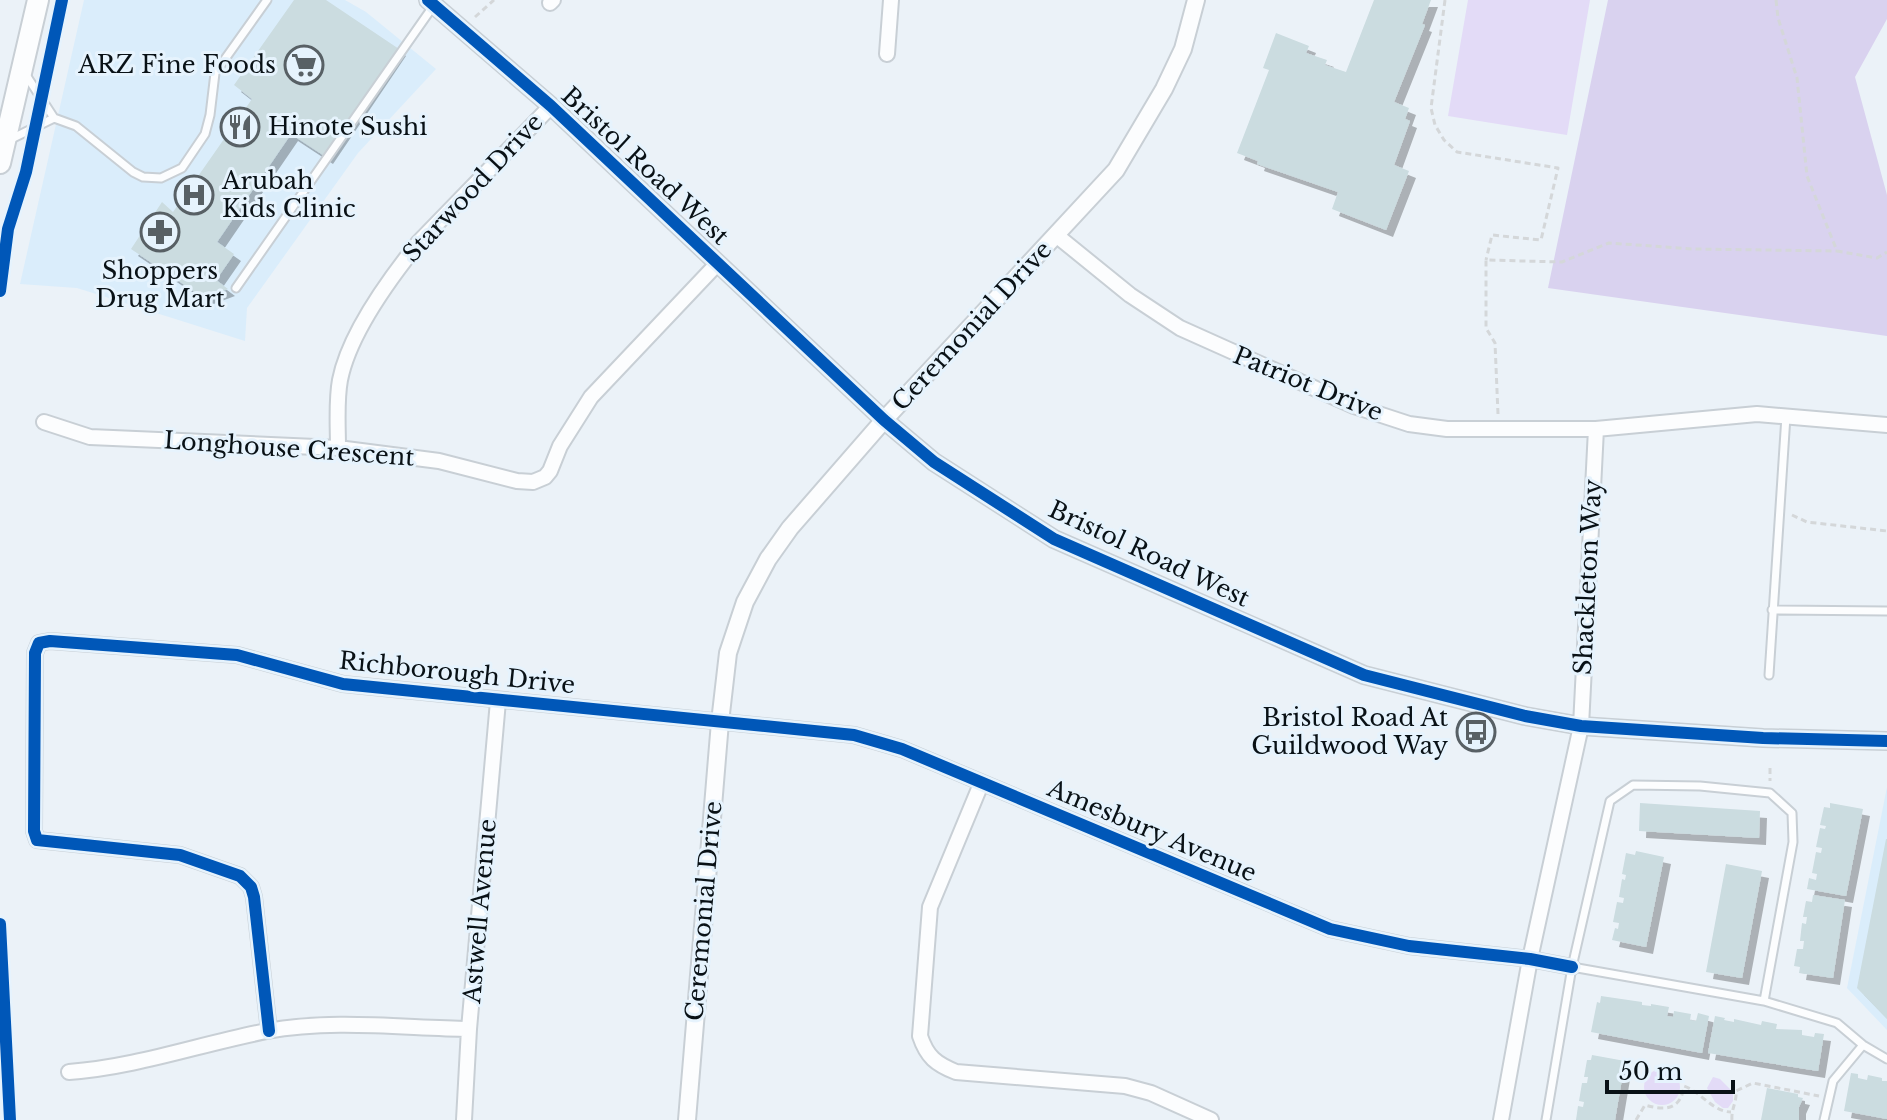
<svg xmlns="http://www.w3.org/2000/svg" width="1887" height="1120" font-family="'Libre Baskerville',serif">
<style>
.built{fill:#daedfb}
.green{fill:#e3dbf7}
.forest{fill:#d9d2ef}
.building{fill:#cbdce0;filter:url(#shadow)}
.lines{fill:none;stroke-linecap:round;stroke-linejoin:round}
.service-casing{stroke:#c8cfd5;stroke-width:11}
.minor-casing{stroke:#c8cfd5;stroke-width:18}
.tertiary-casing{stroke:#c8cfd5;stroke-width:20}
.secondary-casing{stroke:#c8cfd5;stroke-width:24}
.path{stroke:#d4d7d9;stroke-width:3;stroke-dasharray:6 4;stroke-linecap:butt}
.service{stroke:#fcfdfe;stroke-width:7}
.minor{stroke:#fcfdfe;stroke-width:14}
.tertiary{stroke:#fcfdfe;stroke-width:16}
.secondary{stroke:#fcfdfe;stroke-width:20}
.cycleway-casing{stroke:#e6f3fd;stroke-width:17}
.cycleway{stroke:#0057b8;stroke-width:12}
.labels{text-anchor:middle;stroke-width:6;stroke-linejoin:round;paint-order:stroke}
.poi-label{font-size:24px;fill:#091116;stroke:#e6f3fd;text-anchor:end}
.street-label{font-size:24px;fill:#091116;stroke:#e6f3fd}
</style>
<defs>
<filter id="shadow"><feDropShadow dx="7" dy="7" stdDeviation="0" flood-color="#0004"/></filter>
</defs>
<rect width="100%" height="100%" fill="#ebf2f8"/>
<path class="built" d="M84 0H345L366 12 436 69 358 153 247 308 245 341 77 288 20 284Z
M1887 787V1030L1847 988Z"/>
<path class="green" d="M1468 0H1590L1567 135 1448 116Z
M1644 1087a18 18 0 1 1 36 0a18 18 0 1 1-36 0Z
M1713 1077 1720 1079 1733 1092V1101L1728 1108H1723L1715 1102 1707 1088Z"/>
<path class="forest" d="M1608 0H1887V19L1855 77 1887 195V336L1548 288Z"/>
<path class="building" d="M294 0H326L399 49 326 157 291 134 217 242 234 254 216 280 228 289 204 298 131 249 162 202 173 212 252 99 234 85Z
M1374 0H1431L1422 24 1425 25 1394 102 1409 108 1405 119 1410 121 1394 165 1409 171 1386 230 1332 209 1338 192 1257 164 1258 161 1237 153 1269 70 1263 68 1276 33 1309 46 1306 53 1327 60 1325 65 1346 72Z
M1640 803 1760 811 1759 838 1639 831Z
M1830 803 1863 809 1846 896 1807 889 1809 878 1816 880 1817 874 1812 873 1816 852 1821 853 1822 848 1816 847 1820 828 1825 829 1826 826 1820 825 1824 807 1830 808Z
M1886 839H1887V1019L1857 988Z
M1636 851 1664 857 1646 947 1612 940 1615 928 1618 929 1619 923 1613 922 1617 902 1623 903 1624 898 1619 897 1622 879 1625 880 1626 875 1622 874 1626 853 1635 855Z
M1726 864 1762 871 1742 978 1706 972Z
M1813 895 1845 900 1833 978 1799 973 1800 967 1794 966 1797 949H1803L1804 941H1800L1802 923 1806 924 1807 917H1803L1806 901 1812 902Z
M1601 996 1642 1002V1005L1651 1006V1004L1669 1007 1667 1016 1673 1017 1674 1011 1691 1014 1690 1020 1696 1021 1698 1013 1709 1016 1702 1053 1591 1032 1597 1002 1600 1003Z
M1715 1016 1725 1018 1724 1020 1734 1022V1019L1761 1025 1762 1021 1777 1024 1776 1029 1802 1030V1035L1814 1037 1815 1033 1824 1034 1818 1071 1708 1053Z
M1592 1055 1625 1061 1615 1120H1576L1578 1106 1583 1107 1584 1102 1579 1101 1582 1083H1587L1588 1077H1584L1587 1060H1591Z
M1851 1073 1858 1074V1078L1867 1080 1868 1075 1882 1078V1081H1887V1119L1844 1111Z
M1767 1088 1798 1094V1097L1803 1098 1799 1107V1120H1761Z"/>
<g class="lines">
<defs>
<path id="service" d="M26 75 54 118 76 126 133 172 143 177 161 178 182 168 205 134 210 115 215 73 267 0
M9 140 54 118
M236 288 434 5
M1772 610 1887 611
M1769 675 1786 416
M1572 967 1764 1001 1837 1023 1863 1045 1887 1059
M1546 1120 1572 967 1610 801 1633 785 1700 786 1770 793 1792 813 1793 842 1764 1001
M1824 1120 1833 1081 1863 1045"/>
<path id="minor" d="M550 3 553 0
M887 54 891 0
M1056 235 1130 295 1180 328 1354 406 1409 424 1447 429H1596L1757 414 1887 425
M44 422 90 437 338 448 439 461 517 481 533 482 545 477 550 471 560 446 591 397 717 264
M338 448C338 426 336 401 340 380 349 334 390 278 419 242L551 106
M981 784 930 907 920 1036C927 1057 936 1064 956 1072L1125 1086 1151 1093 1211 1120
M269 1031 254 897 251 887 240 876 180 855 37 840 34 831 35 653 39 643 50 641 237 655 343 684 854 735 902 749 1330 929 1409 946 1530 959 1572 967
M69 1072C137 1067 200 1044 267 1031 333 1019 403 1028 469 1029
M464 1120 469 1029 498 701
M1501 1120 1530 959 1581 726 1596 429"/>
<path id="tertiary" d="M428 0 551 106 884 420 934 462 1054 539 1364 675 1525 716 1581 726 1763 738 1887 741
M687 1120 720 722 728 653 745 602 768 559 790 528 884 420 1116 170 1164 89 1183 49 1196 0"/>
<path id="secondary" d="M0 163 38 0"/>
</defs>
<use href="#service" class="service-casing"/>
<use href="#minor" class="minor-casing"/>
<use href="#tertiary" class="tertiary-casing"/>
<use href="#secondary" class="secondary-casing"/>
<path class="path" d="M1445 0 1431 108 1435 125 1444 140 1457 152 1558 168 1541 240 1492 235 1486 260
M1776 0 1778 18 1797 78 1807 176 1837 251 1877 258 1887 252
M475 17 494 0
M1498 414 1495 343 1486 328V260L1562 262 1609 243 1693 249 1837 251
M1792 515 1807 522 1887 531
M1770 768V781
M1636 1120 1645 1105C1665 1111 1681 1110 1684 1086 1701 1092 1713 1112 1731 1112
M1732 1120C1731 1109 1737 1102 1736 1091L1753 1083 1819 1096"/>
<use href="#service" class="service"/>
<use href="#minor" class="minor"/>
<use href="#tertiary" class="tertiary"/>
<use href="#secondary" class="secondary"/>
<defs>
<path id="cycleway" d="M428 0 551 106 884 420 934 462 1054 539 1364 675 1525 716 1581 726 1763 738 1887 741
M0 291 8 229 26 172 62 0
M0 924 10 1120
M269 1031 254 897 251 887 240 876 180 855 37 840 34 831 35 653 39 643 50 641 237 655 343 684 854 735 902 749 1330 929 1409 946 1530 959 1572 967"/>
</defs>
<use href="#cycleway" class="cycleway-casing"/>
<use href="#cycleway" class="cycleway"/>
</g>
<defs>
<symbol id="supermarket-ring" viewBox="-11 -11 22 22"><circle r="9.5" fill="#e6f3fd" stroke="#586065" stroke-width="1.5"/><path d="M-6-5.5h2.5l.6 2H6L4.5 2H-2.5L-4.4-4H-6ZM-1.5 3.2a1.3 1.3 0 1 0 .1 0ZM3 3.2a1.3 1.3 0 1 0 .1 0Z" fill="#586065"/></symbol>
<symbol id="restaurant-ring" viewBox="-11 -11 22 22"><circle r="9.5" fill="#e6f3fd" stroke="#586065" stroke-width="1.5"/><path d="M-5-6h1v4h1v-4h1v4h1v-4h1v5L-1.5 .5V6h-2V.5L-5-1ZM5-6V6H3V1.5H1.5Q1.5-4 5-6Z" fill="#586065"/></symbol>
<symbol id="hospital-ring" viewBox="-11 -11 22 22"><circle r="9.5" fill="#e6f3fd" stroke="#586065" stroke-width="1.5"/><path d="M-5-5h3v3.5h4V-5h3V5h-3V1.5h-4V5h-3Z" fill="#586065"/></symbol>
<symbol id="pharmacy-ring" viewBox="-11 -11 22 22"><circle r="9.5" fill="#e6f3fd" stroke="#586065" stroke-width="1.5"/><path d="M-2-6h4v4h4v4h-4v4h-4v-4h-4v-4h4Z" fill="#586065"/></symbol>
<symbol id="bus-ring" viewBox="-11 -11 22 22"><circle r="9.5" fill="#e6f3fd" stroke="#586065" stroke-width="1.5"/><path d="M-5-6H5V4H4V6H2V4H-2V6H-4V4H-5ZM-3.5-4V0h7V-4ZM-3.5 1.2v1.5H-2V1.2ZM2 1.2v1.5H3.5V1.2Z" fill="#586065"/></symbol>
</defs>
<g fill-rule="evenodd">
<use href="#supermarket-ring" x="282" y="43" width="44" height="44"/>
<use href="#restaurant-ring" x="218" y="105" width="44" height="44"/>
<use href="#hospital-ring" x="172" y="173" width="44" height="44"/>
<use href="#pharmacy-ring" x="138" y="210" width="44" height="44"/>
<use href="#bus-ring" x="1454" y="710" width="44" height="44"/>
</g>
<g class="labels">
<g class="poi-label">
<text x="276" y="73">ARZ Fine Foods</text>
<text x="268" y="135" text-anchor="start">Hinote Sushi</text>
<text x="222" y="189" text-anchor="start">Arubah<tspan x="222" dy="28">Kids Clinic</tspan></text>
<text x="160" y="279" text-anchor="middle">Shoppers<tspan x="160" dy="28">Drug Mart</tspan></text>
<text x="1448" y="726">Bristol Road At<tspan x="1448" dy="28">Guildwood Way</tspan></text>
</g>
<g class="street-label">
<text transform="translate(645 166) rotate(43)" y="8">Bristol Road West</text>
<text transform="translate(473 188) rotate(-47)" y="8">Starwood Drive</text>
<text transform="translate(972 326) rotate(-47)" y="8">Ceremonial Drive</text>
<text transform="translate(1308 384) rotate(22)" y="8">Patriot Drive</text>
<text transform="translate(289 449) rotate(4)" y="8">Longhouse Crescent</text>
<text transform="translate(1149 554) rotate(25)" y="8">Bristol Road West</text>
<text transform="translate(1588 577) rotate(-87)" y="8">Shackleton Way</text>
<text transform="translate(457 673) rotate(6)" y="8">Richborough Drive</text>
<text transform="translate(1152 831) rotate(23)" y="8">Amesbury Avenue</text>
<text transform="translate(480 911) rotate(-85)" y="8">Astwell Avenue</text>
<text transform="translate(704 911) rotate(-85)" y="8">Ceremonial Drive</text>
</g>
</g>
<path d="M1607 1080v12h126v-12" fill="none" stroke="#091116" stroke-width="4"/>
<text x="1619" y="1080" font-size="24" fill="#091116" stroke="#e6f3fd" stroke-width="6" paint-order="stroke">50 m</text>
</svg>
